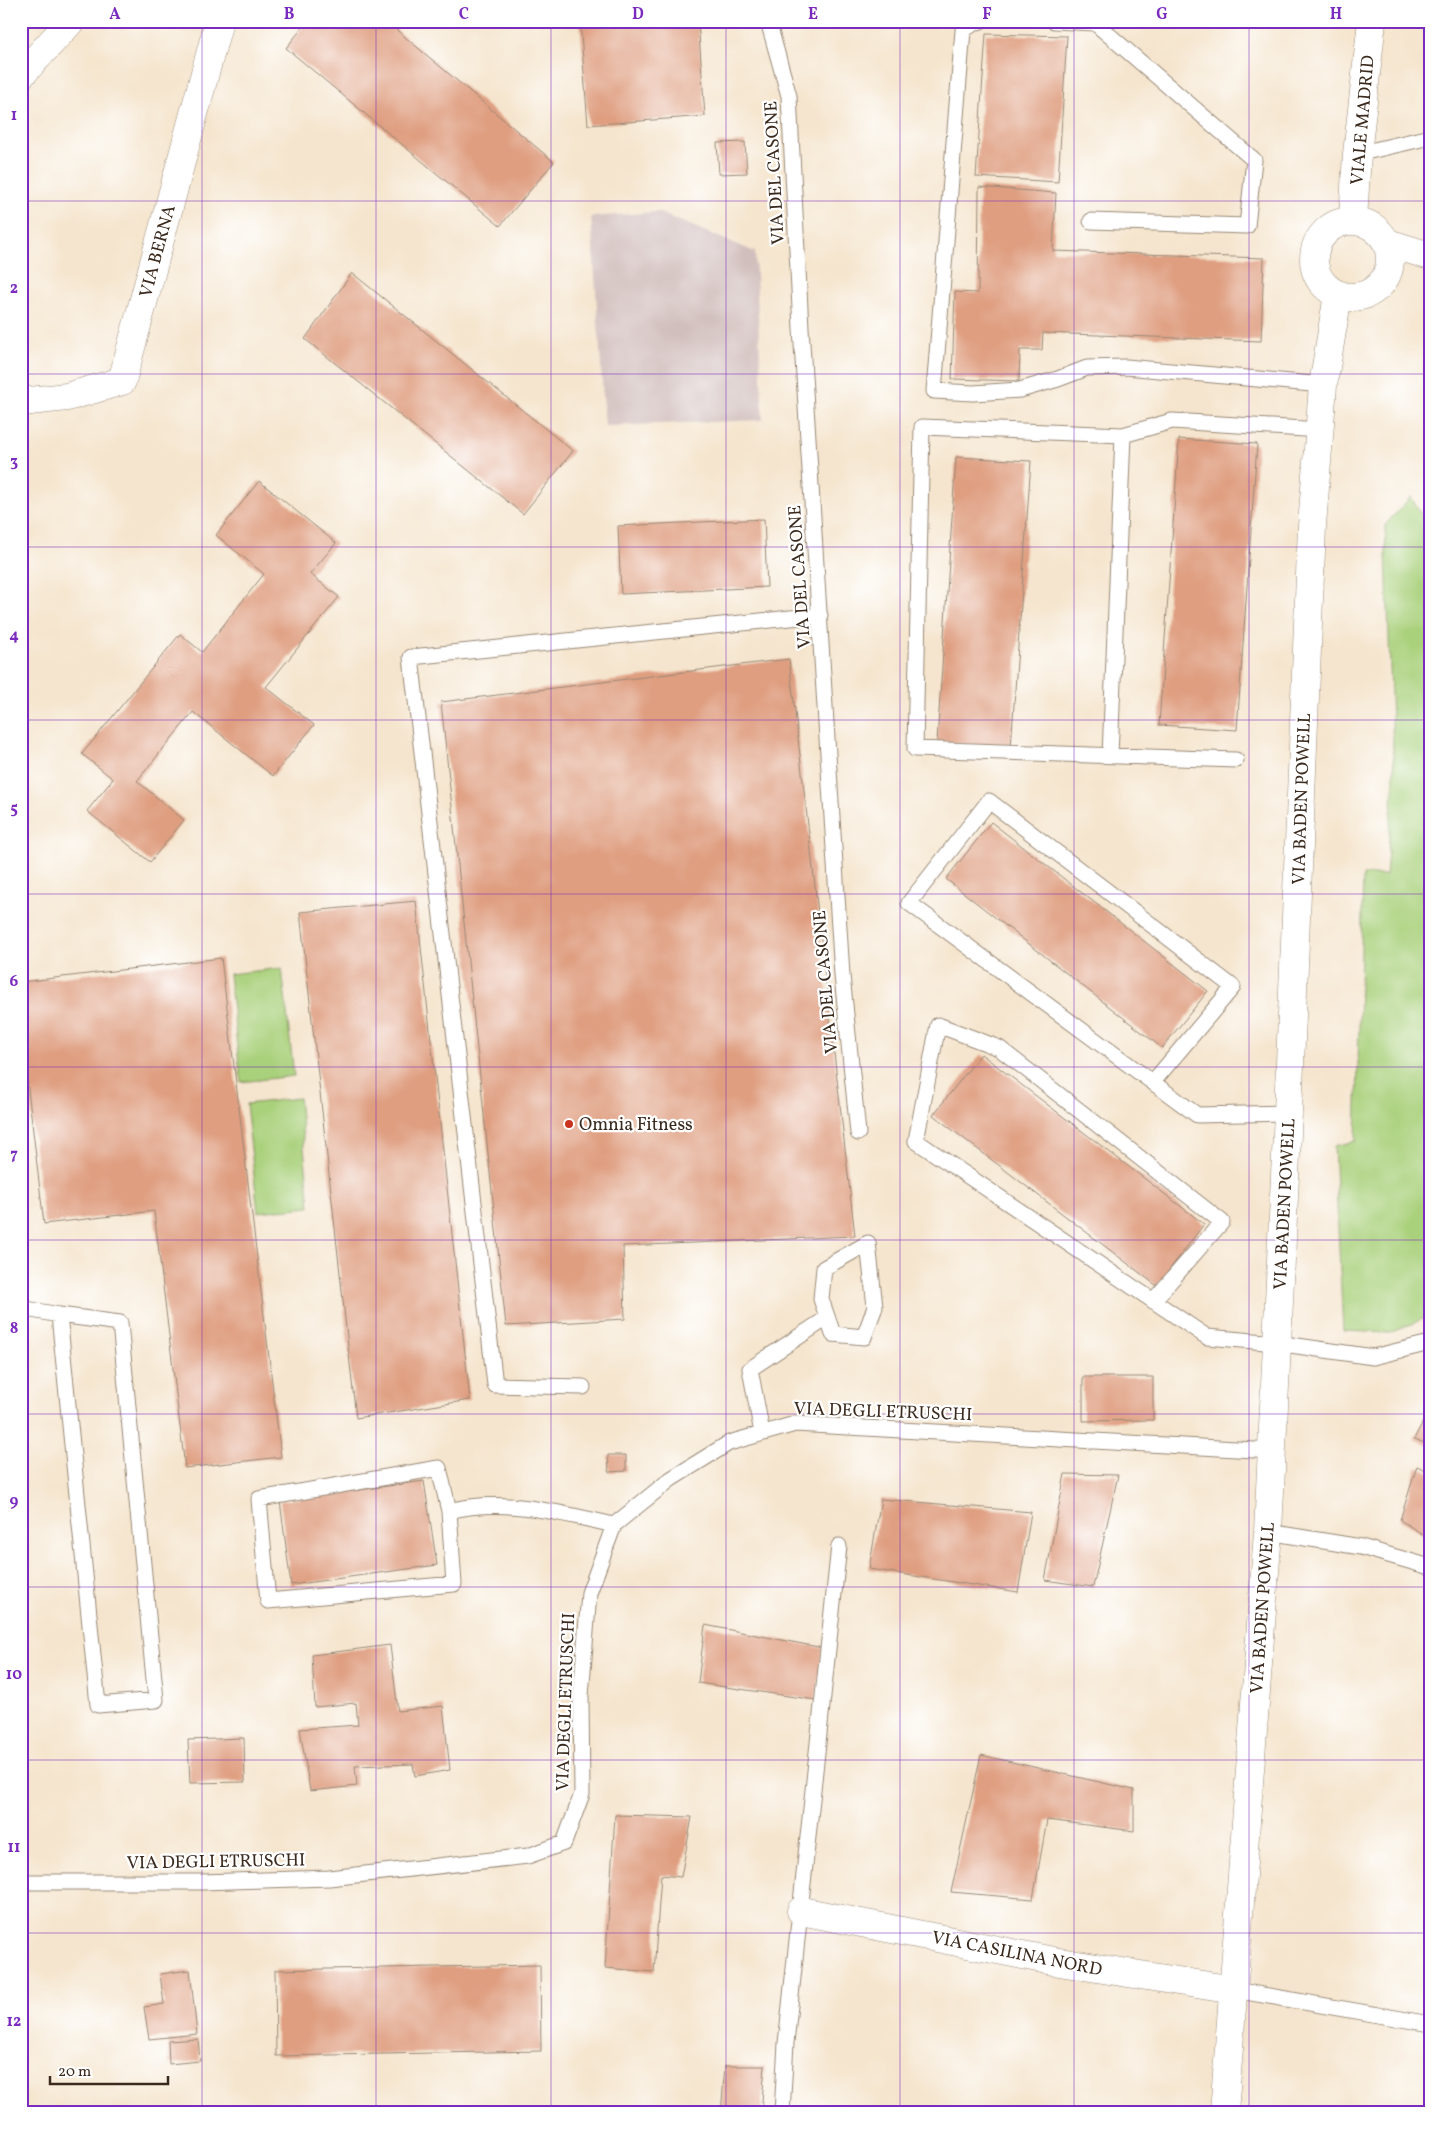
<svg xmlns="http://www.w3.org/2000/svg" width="1451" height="2134" font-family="Vollkorn,serif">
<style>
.industrial{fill:#d1bfbd}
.green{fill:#a9d07a;stroke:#727d4c}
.building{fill:#df9e80}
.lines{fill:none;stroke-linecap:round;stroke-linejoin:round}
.service-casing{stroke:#988876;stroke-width:17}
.minor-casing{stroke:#988876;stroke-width:29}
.service{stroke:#fff;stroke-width:15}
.minor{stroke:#fff;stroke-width:28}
.grid{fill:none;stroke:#7b2cbf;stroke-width:1;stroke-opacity:0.55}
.poi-dot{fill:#c8321e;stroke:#fff;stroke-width:2}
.labels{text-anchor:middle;stroke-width:4.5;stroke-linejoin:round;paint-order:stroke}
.street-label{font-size:18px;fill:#3b2a1e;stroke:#fff}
.poi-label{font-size:18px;fill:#3b2a1e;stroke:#fff;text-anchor:start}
.neatline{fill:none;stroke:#7b2cbf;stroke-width:2}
.grid-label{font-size:16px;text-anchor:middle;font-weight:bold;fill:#7b2cbf}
</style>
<rect width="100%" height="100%" fill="#fff"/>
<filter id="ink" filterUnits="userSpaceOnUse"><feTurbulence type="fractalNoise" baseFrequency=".02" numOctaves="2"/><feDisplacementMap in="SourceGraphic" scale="10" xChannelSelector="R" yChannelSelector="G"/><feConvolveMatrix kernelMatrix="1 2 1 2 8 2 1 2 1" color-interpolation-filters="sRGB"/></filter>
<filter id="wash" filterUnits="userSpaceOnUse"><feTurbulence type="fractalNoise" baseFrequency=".0096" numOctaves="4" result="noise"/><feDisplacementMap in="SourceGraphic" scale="20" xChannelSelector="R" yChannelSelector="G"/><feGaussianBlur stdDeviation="1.12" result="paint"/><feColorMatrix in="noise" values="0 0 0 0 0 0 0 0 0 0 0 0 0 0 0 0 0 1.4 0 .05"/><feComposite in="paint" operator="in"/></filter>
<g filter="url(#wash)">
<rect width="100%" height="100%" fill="#f5e5ce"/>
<path class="industrial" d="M658 212 755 252 763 420 605 426 591 217Z"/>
<path class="green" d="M1411 497 1430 530V1316L1390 1333 1343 1331 1334 1146 1356 1141 1363 875H1386L1394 779 1385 525Z
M282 968 294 1076 241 1082 229 974Z
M299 1098 310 1207 258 1212 246 1104Z"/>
<g id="blocks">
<path class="building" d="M308 21H386L554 162 500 226 286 48Z
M580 21H698L705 116 588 125Z
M986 34 1067 36 1058 182 976 177Z
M745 142 747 173 719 174 717 143Z
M979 187 1056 193 1053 251 1264 258 1261 341 1043 333 1042 350H1020L1019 381 952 379 955 292 978 293Z
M352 273 573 451 523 514 305 339Z
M1179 439 1257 444 1237 730 1159 725Z
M956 457 1031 461 1011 747 937 742Z
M259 481 336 543 310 574 339 597 266 687 314 725 273 776 193 712 137 781 184 820 150 862 87 811 113 779 82 754 180 634 202 652 264 574 216 535Z
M764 519 767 587 621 594 618 526Z
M789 659 855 1236 623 1246 625 1319 506 1326 441 702Z
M991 822 1208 991 1162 1048 946 879Z
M416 901 470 1400 356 1418 300 912Z
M221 958 281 1457 185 1468 154 1211 44 1224 21 1030V982Z
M981 1054 1204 1224 1157 1286 933 1115Z
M1083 1377H1153V1420L1083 1421Z
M1430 1408V1445L1414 1439Z
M608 1455H626V1471L609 1472Z
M1417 1466 1430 1472V1539L1400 1520Z
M1065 1474 1118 1475 1093 1587 1045 1580Z
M424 1481 437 1565 291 1585 280 1501Z
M881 1499 1031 1512 1018 1592 869 1569Z
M705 1625 823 1648 816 1700 698 1683Z
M390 1645 398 1711 443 1706 450 1770 415 1776 413 1764 355 1766 357 1786 310 1791 300 1729 358 1725 356 1703 315 1707 312 1655Z
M244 1738 245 1782 190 1783 188 1740Z
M981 1755 1134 1790V1831L1047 1820 1033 1899 951 1892Z
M615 1815 692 1817 681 1877 661 1875 654 1972 605 1968Z
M540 1965 541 2051 276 2056 275 1970Z
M190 1970 197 2034 149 2039 144 2007 164 2004 160 1974Z
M198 2039 200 2061 169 2064 168 2041Z
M725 2066H765L761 2113H721Z"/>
</g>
</g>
<g filter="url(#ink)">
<use href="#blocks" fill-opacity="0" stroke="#988876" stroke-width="1"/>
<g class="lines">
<defs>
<path id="service" d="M768 21 789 96 801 328 842 975 858 1133
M981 21 975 23 963 30 934 391 973 393 1020 390 1058 379 1087 368 1126 367 1323 385
M1054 21 1095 23 1254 160 1247 226 1091 221
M1357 154 1430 137
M1110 756 1123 435
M1236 760 915 749 922 427 1123 435 1172 421 1320 430
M1153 1082 1233 987 989 801 909 903 1197 1115 1288 1113
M868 1243 875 1307 864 1337 833 1334 821 1299 824 1268Z
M1153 1301 1222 1222 999 1048 938 1025 916 1141 1207 1337 1277 1343 1373 1357 1430 1343
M21 1308 59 1315 120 1323 156 1700 98 1705 59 1315
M583 1387 495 1385 411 657 820 615
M762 1433 750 1369 827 1318
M439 1468 449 1511 454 1584 268 1601 259 1499Z
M449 1511C503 1497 561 1513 614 1525
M1268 1532 1361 1547 1430 1567
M21 1882H202L329 1878 528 1856 564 1843 582 1794 581 1696 589 1593 614 1525 671 1479 729 1443 795 1424 1272 1451
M1234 1990 1430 2024
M782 2113 786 2043 839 1546"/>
<path id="minor" d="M21 75 71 21
M1353 220 1357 154 1372 21
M1314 259a38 38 0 1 1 76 0a38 38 0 1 1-76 0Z
M1388 243 1430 256
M21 402 67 397 122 381 219 21
M801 1911 1053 1961 1234 1990
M1224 2113 1268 1532 1288 1113 1312 526 1323 385 1338 295"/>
</defs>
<use href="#service" class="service-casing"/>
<use href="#minor" class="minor-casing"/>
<use href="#service" class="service"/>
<use href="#minor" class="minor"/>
</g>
</g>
<path class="grid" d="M202 21V2113M376 21V2113M551 21V2113M726 21V2113M900 21V2113M1074 21V2113M1249 21V2113M21 201H1430M21 374H1430M21 547H1430M21 720H1430M21 894H1430M21 1067H1430M21 1240H1430M21 1414H1430M21 1587H1430M21 1760H1430M21 1933H1430"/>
<circle class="poi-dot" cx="569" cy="1124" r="5"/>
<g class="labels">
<g class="street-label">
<text transform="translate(1362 120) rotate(-85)" y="6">VIALE MADRID</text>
<text transform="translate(774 173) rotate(-93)" y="6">VIA DEL CASONE</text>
<text transform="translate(157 251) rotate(-75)" y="6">VIA BERNA</text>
<text transform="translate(799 577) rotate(-94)" y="6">VIA DEL CASONE</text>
<text transform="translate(1301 799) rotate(-88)" y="6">VIA BADEN POWELL</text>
<text transform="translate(825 982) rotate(-95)" y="6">VIA DEL CASONE</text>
<text transform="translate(1284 1204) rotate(-87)" y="6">VIA BADEN POWELL</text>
<text transform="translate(883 1411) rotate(2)" y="6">VIA DEGLI ETRUSCHI</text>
<text transform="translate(1262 1608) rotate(-86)" y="6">VIA BADEN POWELL</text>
<text transform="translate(565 1702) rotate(-88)" y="6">VIA DEGLI ETRUSCHI</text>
<text transform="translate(216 1861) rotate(-1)" y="6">VIA DEGLI ETRUSCHI</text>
<text transform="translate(1017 1953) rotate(11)" y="6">VIA CASILINA NORD</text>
</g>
<g class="poi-label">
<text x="579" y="1130">Omnia Fitness</text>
</g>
</g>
<rect width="1451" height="2134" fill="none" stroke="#fff" stroke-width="55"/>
<path d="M50 2076v8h118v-8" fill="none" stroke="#3b2a1e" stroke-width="2.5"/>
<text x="58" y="2076" font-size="15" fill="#3b2a1e" stroke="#ffffff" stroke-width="4" paint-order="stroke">20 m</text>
<rect x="28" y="28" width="1396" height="2078" class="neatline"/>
<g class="grid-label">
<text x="115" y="19">A</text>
<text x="289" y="19">B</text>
<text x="464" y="19">C</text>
<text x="638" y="19">D</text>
<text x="813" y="19">E</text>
<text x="987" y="19">F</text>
<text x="1162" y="19">G</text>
<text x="1336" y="19">H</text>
<text x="14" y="120">1</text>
<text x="14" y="293">2</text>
<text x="14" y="466">3</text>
<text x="14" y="640">4</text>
<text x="14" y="813">5</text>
<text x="14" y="986">6</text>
<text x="14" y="1159">7</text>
<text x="14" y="1333">8</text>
<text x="14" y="1506">9</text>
<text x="14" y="1679">10</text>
<text x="14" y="1852">11</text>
<text x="14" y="2026">12</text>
</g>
</svg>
